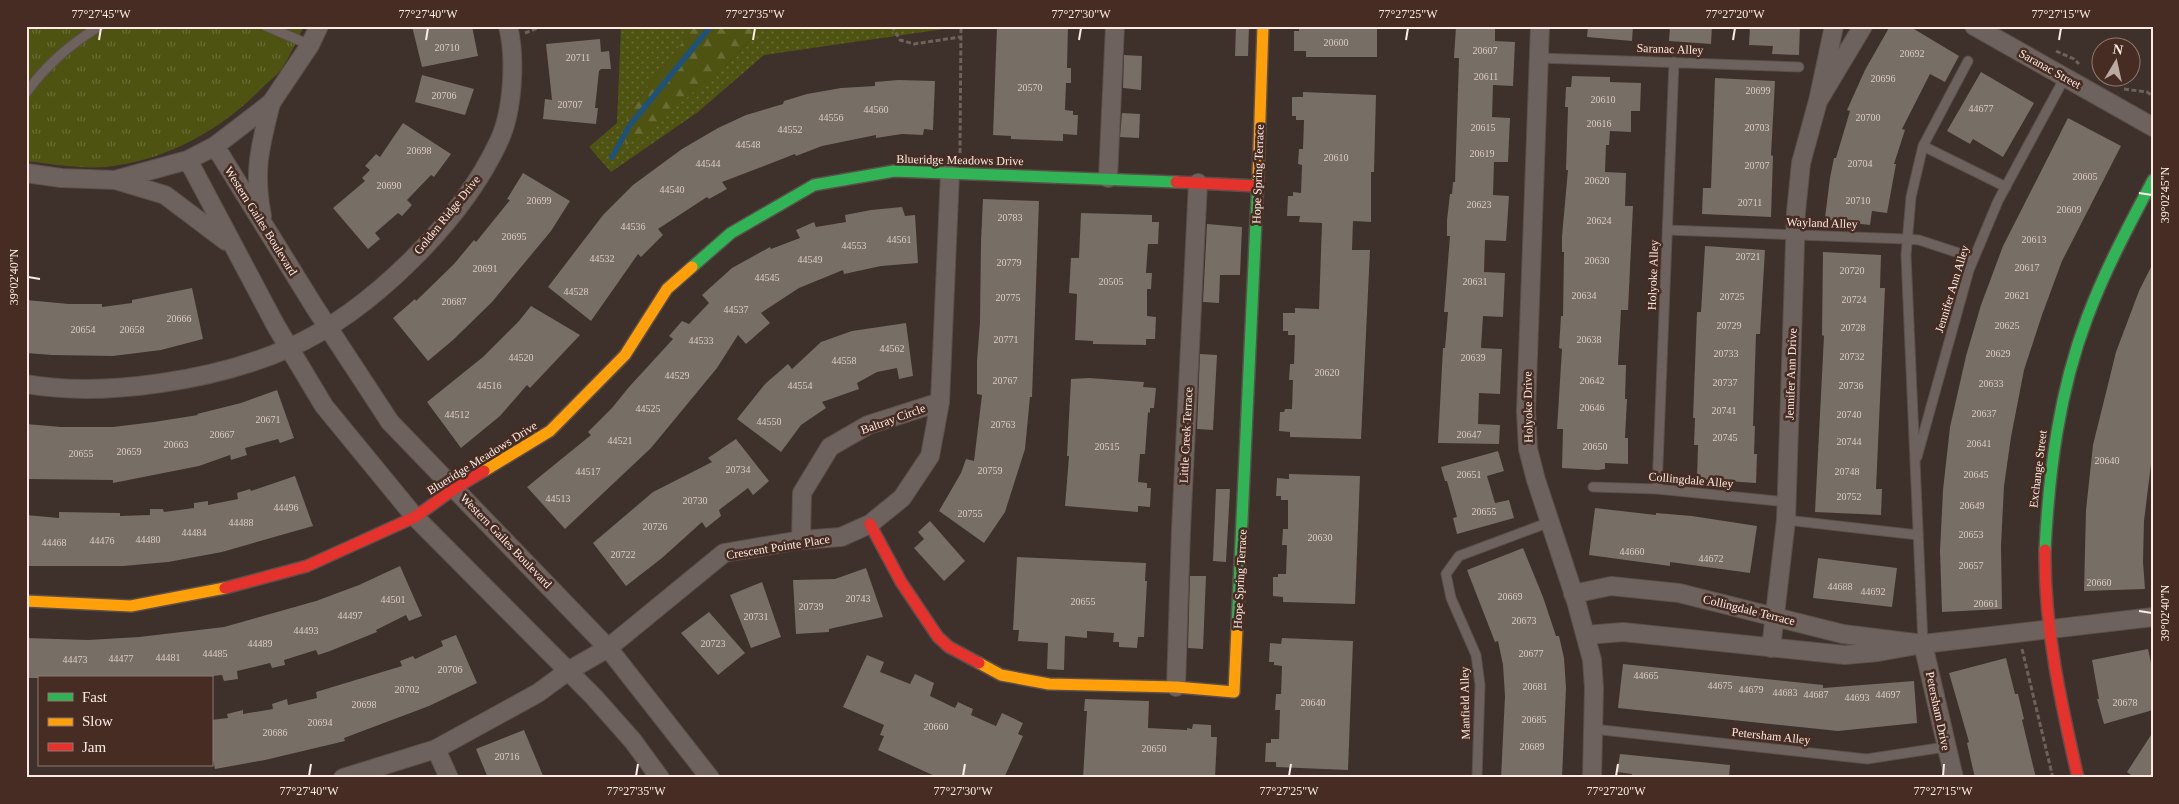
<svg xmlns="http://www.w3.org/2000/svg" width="2179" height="804" font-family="'Times New Roman',serif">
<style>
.grass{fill:url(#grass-dots)}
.forest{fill:url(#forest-firs)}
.park{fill:url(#park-tufts)}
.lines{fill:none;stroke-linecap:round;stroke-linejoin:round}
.stream{stroke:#1e517b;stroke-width:5.5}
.building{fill:#776e66}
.lane-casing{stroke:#5b4f4a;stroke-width:11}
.street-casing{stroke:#5b4f4a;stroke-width:20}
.fast-casing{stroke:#5b4f4a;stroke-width:14}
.slow-casing{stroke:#5b4f4a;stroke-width:14}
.jam-casing{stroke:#5b4f4a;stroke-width:14}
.path{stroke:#6c625e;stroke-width:3;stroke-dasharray:5 2.5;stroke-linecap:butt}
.lane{stroke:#6e625e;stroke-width:9}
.street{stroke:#6e625e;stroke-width:18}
.fast{stroke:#30b455;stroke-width:11}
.slow{stroke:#ff9f0a;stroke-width:11}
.jam{stroke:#e5322d;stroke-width:11}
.ticks{fill:none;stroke:#fcebe4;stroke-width:2}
.labels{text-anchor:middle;stroke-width:5;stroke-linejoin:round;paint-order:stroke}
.number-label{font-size:10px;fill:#dbccc4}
.street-label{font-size:12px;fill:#fcebe4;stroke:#462c22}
.neatline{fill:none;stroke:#fcebe4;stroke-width:2}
.ticks-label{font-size:12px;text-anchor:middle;fill:#fcebe4}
</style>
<defs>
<pattern id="grass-dots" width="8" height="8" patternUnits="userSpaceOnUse" patternTransform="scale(1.25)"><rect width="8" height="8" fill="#4f5311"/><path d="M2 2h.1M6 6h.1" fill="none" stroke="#696c34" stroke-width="1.8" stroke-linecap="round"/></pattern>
<pattern id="forest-firs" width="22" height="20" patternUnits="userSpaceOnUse" patternTransform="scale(1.25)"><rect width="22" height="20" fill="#4f5311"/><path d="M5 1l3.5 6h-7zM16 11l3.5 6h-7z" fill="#696c34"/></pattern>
<pattern id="park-tufts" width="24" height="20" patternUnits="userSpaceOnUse" patternTransform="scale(1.25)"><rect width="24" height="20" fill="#4f5311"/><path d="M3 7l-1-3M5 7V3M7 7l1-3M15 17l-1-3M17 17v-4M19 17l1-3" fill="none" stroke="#696c34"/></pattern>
</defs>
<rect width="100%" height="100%" fill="#3e302a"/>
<path class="grass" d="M621 26H695L632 108 726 65 763 26H951V28L764 55 698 112 611 172 589 147 617 123Z"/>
<path class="forest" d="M695 26H763L726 65 638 138 626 145 623 129 632 108Z"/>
<path class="park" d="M26 26H304C297 40 290 56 281 70 276 76 268 82 262 88 220 131 166 160 106 167 79 169 52 164 26 161Z"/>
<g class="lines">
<path class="stream" d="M612 157 630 125 711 26"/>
</g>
<path class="building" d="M412 26H472L478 56 422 67Z
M997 26H1068L1067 68H1071V83H1066L1065 110 1073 111V115H1078L1077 135 1063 134V141L1011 139V136L993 135Z
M1236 26H1249L1248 56H1235Z
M1310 26H1377V57H1306V51H1294V31H1299V27L1310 28Z
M1588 26H1633L1632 41 1587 37Z
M1670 26H1712L1711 44 1669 41Z
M1750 26H1800L1799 55 1772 54 1773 46 1749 45Z
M1890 26H1909L1959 56 1945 82 1930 74 1902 129 1905 130 1894 164H1896L1887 213 1872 211 1870 225 1828 220V218H1825L1830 178 1834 158H1836L1850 111 1847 110 1865 70Z
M1456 27 1495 29V41L1515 42 1513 86 1493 85 1492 117 1510 118 1508 162H1494L1493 195 1509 196 1506 241 1485 240 1484 272 1505 273 1503 317 1483 316 1481 348 1502 349 1500 394 1479 393 1478 424 1500 425 1499 444 1438 443 1443 348H1445L1448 312H1444L1450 236H1447V220L1450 194H1452L1453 182H1455L1459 58H1454Z
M600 39 601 52 609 51 611 69H601L599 71 595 108H598L596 124 543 119 545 99 552 100 546 44Z
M1124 55 1142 56 1141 90 1123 88Z
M1981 72 2034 103 2003 157 1973 139 1970 144 1947 131Z
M422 75 474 89 465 115 415 102Z
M1572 76 1610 77V82L1641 83 1640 111H1631V132L1610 131 1609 145H1606L1605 172 1626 173 1625 206H1633L1628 310H1621L1618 365H1626L1625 399H1627L1625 438H1628V464L1605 463V469L1598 470 1562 468 1563 429H1557L1562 349 1559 348 1561 316H1563L1564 252H1562V236L1568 170H1566L1568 107H1565L1566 87H1571Z
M1715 78 1775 81 1771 155 1773 156 1771 217 1702 214 1703 188H1711Z
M898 80 935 81 933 130 924 129 923 135 902 134 876 138V135L822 146 796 156 795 154 722 182 727 189 709 199 707 197 658 229 663 235 641 257 638 254 591 321 548 287 603 215 633 185 682 149 718 128 746 115 783 104 784 101 807 94 841 88 875 86V82Z
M1303 92 1376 95 1374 172H1371V222L1353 221 1352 250H1370L1361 439 1290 437V432L1279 431 1280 412H1284L1285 409H1292L1293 380H1289L1290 364H1294L1295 335H1288V331H1283V313H1295V308L1319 309 1322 223 1299 222 1300 216H1287L1288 196H1293V192L1301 193 1302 165 1298 164 1299 149H1303L1304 120H1296V116H1292V97H1303Z
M1122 113 1140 114 1139 138 1120 137Z
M2068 118 2121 146 2062 261 2042 315 2024 370 2011 437 2004 486 2001 546 2002 609 1942 612 1940 551 1943 490 1950 427 1966 356 1981 305 2003 246Z
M403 123 451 154 434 177 431 175 407 200 412 205 402 216 398 213 375 233 380 239 368 249 333 208 365 181 362 178 370 170 365 166 376 154 380 157Z
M523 173 570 201 551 231 492 302 453 340 428 361 393 318 415 299 416 301 454 264 474 240 476 242 510 200 507 199Z
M983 199 1039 201 1032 397H1030L1025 449 1005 512 984 543 939 511 961 473 966 459 974 461 982 395 977 394V361L980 322 981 241Z
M902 207 905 216 915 215 918 263 881 266 844 274 843 270 799 288 761 313 770 323 746 344 738 335 717 368 651 448 565 529 527 487 591 435 588 432 612 408 629 387 673 339 669 336 682 321 689 324 709 303 702 295 732 268 770 247 771 249 800 238 796 230 814 222 816 227 846 222 845 215 871 210Z
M1081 213 1152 215V222H1159L1158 244H1148L1146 273H1152L1151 289H1147V316L1156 317 1155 339H1146V345L1093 344V341L1075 340 1077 294 1069 293 1071 258H1079Z
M1207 224 1242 227 1240 275H1220L1219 303 1203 302Z
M1705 246 1765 250 1760 334H1756L1753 426H1755L1754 454H1757L1756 483 1697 479 1698 445H1694L1695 418H1693L1697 312H1701Z
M1823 252 1881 255 1880 288H1885L1876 489H1882L1881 515 1815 512 1824 336 1822 335Z
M2153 263V448L2144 521 2143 562 2145 589 2084 591 2086 510 2093 445 2116 352 2139 291Z
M192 288 203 339 161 350 113 356 52 355 26 353V300L69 304H102V307L132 303V300Z
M531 306 580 335 530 388 527 385 500 416 461 448 427 402 483 357 519 321Z
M906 323 913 376 899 379 897 368 877 372 857 383 859 389 822 402 826 408 801 425 781 452 737 419 765 384 788 364 792 369 821 342 852 331Z
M1200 354 1217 355 1213 430 1197 429Z
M1089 378 1144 382 1143 387 1156 388 1154 408H1150V413L1148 412 1145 454H1140L1138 482 1147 483V488H1151L1150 507 1138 506V512L1065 506 1069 456H1067L1071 379Z
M277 390 294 438 280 443 278 439 245 448 247 455 231 460 230 455 199 466 113 483V480L26 479V424L61 427H113L154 422 198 415 197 414 241 403Z
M736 439 769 481 753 495 748 488 719 510 721 516 706 528 702 522 662 558 626 586 593 543 653 492 712 462 708 458Z
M1498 451 1504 471 1487 476 1495 503 1509 500 1514 518 1457 534 1453 518 1457 517 1447 481H1445L1441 467Z
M1289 474 1360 476 1355 604 1283 602V597L1273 596V577H1278V574H1286L1287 545H1282L1283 529H1288V500H1281V496H1276L1277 478 1289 479Z
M295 476 313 526 222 552 168 562 123 566H26V515L59 518V512L120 513V516L150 515V509H163L164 512 194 508V503L208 501V505L238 499 237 493 250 489 251 491Z
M1216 489H1230L1226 562 1213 561Z
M1595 508 1656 515V513L1692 516 1757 526 1750 573 1670 562V566L1589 555Z
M930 521 965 561 944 581 914 548 924 539 918 532Z
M1523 548 1543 597 1556 636H1559L1564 658 1566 688 1562 778H1501L1505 696 1503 665 1498 641 1495 642 1467 570Z
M1017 557 1146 563 1145 581H1147L1144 637H1138L1137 648 1119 647V642H1113L1114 633 1087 631V638L1065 636 1064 670 1047 669 1048 643 1018 641 1019 630H1013Z
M1818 558 1897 568 1892 607 1813 598Z
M400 566 422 616 409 621 406 615 376 630 377 632 330 651 318 655 316 650 284 660 285 665 272 668 270 663 237 671 238 679 224 681 222 675 195 678H26V638L88 640 139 637 224 627 316 601 359 585Z
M866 568 883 617 829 629V632L796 634 793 580 835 579Z
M1190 576H1206L1203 649 1188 648Z
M762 582 781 637 751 648 730 595Z
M709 612 745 653 718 675 681 633Z
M456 635 477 683 429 706 344 738 345 741 265 760 215 769 211 751V720L228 718 227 714 243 710V714L273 709 272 704 287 699 288 705 317 698 316 692 402 666 400 661 413 656 415 659 443 646 441 641Z
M1282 638 1353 641 1348 770 1276 767V762H1265L1266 743H1271V739H1279L1280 710H1275L1276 694H1281L1282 666 1274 665V662H1269L1270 643 1281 644Z
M2148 649 2153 672V710L2104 724 2097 699H2099L2092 660Z
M867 655 884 662 880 672 910 684 915 674 934 683 930 696 955 708 958 702 973 709 971 715 996 726 1002 713 1023 723 1018 734 1023 736 1004 778H939L878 750 884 736 880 735 884 725 843 707Z
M2006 658 2015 694H2018L2024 719 2022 720 2036 778H1975L1967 743 1969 742 1949 673Z
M1623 664 1823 685V688L1914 681 1917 723 1838 731 1618 708Z
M1085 699 1149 701 1148 728 1187 730V728L1192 729 1193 724 1211 725V737H1217L1215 778H1083L1087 711H1084Z
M524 730 544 778H488L476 749Z
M2153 732V778H2135L2127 772Z
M1620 754 1730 765 1729 778H1632V774L1617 772Z"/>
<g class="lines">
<defs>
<path id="lane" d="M266 26 310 45
M1539 58 1799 67
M26 93C46 65 70 44 100 26
M1923 146 2006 187
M1667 230 1907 239 1919 240 1974 258
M1917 457 1969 270 1998 201 2065 77
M1593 487 1657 489 1787 502
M1657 489 1674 62
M1786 520 1918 535
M1923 644 1906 255 1911 197 1923 146 1968 61
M1593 729 1867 759 1945 747
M1477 778 1480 685 1476 655 1451 598 1446 574 1459 556 1550 522"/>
<path id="street" d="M1540 26 1526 411 1528 449 1536 480 1576 601 1592 660 1594 688 1592 778
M1834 26 1818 101 1863 26
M1974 26 2153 127
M215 146 314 306 390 422 608 648 710 778
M188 160 276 326 324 406 415 517 594 697 633 741 660 778
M26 173 61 178 115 180 188 160 215 146 271 103 310 45 319 26
M1108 178 1115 26
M115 180 165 195 226 241
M262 216C253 171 260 147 271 103
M26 384C104 398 217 380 289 348 370 312 462 221 499 141 513 111 516 58 508 26
M801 540 802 493 830 447 868 425 940 402
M1573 594 1611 586 1679 593 1843 634 1923 644 1878 652 1845 655 1623 632 1586 635
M1771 648 1786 520 1796 212 1801 163 1818 101
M1176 687 1181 530 1198 183
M436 749 449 778
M343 778 436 749 538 693 568 671 608 648 724 553 801 540 841 537 870 524 902 498 930 456 940 402 950 173
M1954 778 1923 644 2153 617"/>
<path id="fast" d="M692 267 731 233 814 185 894 171 1176 182
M2045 550C2049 471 2059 392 2087 318 2105 270 2129 225 2153 180
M1237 627 1258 178"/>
<path id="slow" d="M1258 178 1263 26
M484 471 550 431 625 355 667 289 692 267
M26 601 131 606 225 588
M979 663 1001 675 1049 684 1176 687 1234 692 1237 627"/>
<path id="jam" d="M1176 182 1257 186
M870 524 901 582 938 637 949 647 979 663
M2045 550C2044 628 2061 703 2078 778
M225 588 307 566 415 517 454 489 484 471"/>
</defs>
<use href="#lane" class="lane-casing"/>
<use href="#street" class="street-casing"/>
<use href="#fast" class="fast-casing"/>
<use href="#slow" class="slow-casing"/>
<use href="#jam" class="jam-casing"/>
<path class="path" d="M892 26 900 40 914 44 960 37
M525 33 543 26
M2056 51 2074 59 2079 64
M2124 89 2147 92 2153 96
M960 153 961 26
M2022 649 2053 778"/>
<use href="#lane" class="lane"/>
<use href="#street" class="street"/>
<use href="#fast" class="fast"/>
<use href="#slow" class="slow"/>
<use href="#jam" class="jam"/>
</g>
<path class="ticks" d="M99 40 101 28M426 40 428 28M753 40 755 28M1079 40 1081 28M1406 40 1408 28M1733 40 1735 28M2059 40 2061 28M2139 193 2152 195M28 277 40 279M2139 611 2152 613M309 776 311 764M636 776 638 764M963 776 965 764M1289 776 1291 764M1616 776 1618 764M1943 776 1944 764"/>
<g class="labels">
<g class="number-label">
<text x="1336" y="46">20600</text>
<text x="447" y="51">20710</text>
<text x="1485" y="54">20607</text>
<text x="1912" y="57">20692</text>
<text x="578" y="61">20711</text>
<text x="1486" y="80">20611</text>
<text x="1883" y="82">20696</text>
<text x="1030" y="91">20570</text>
<text x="1758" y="94">20699</text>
<text x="444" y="99">20706</text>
<text x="1603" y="103">20610</text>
<text x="570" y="108">20707</text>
<text x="1981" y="112">44677</text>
<text x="876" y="113">44560</text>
<text x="831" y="121">44556</text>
<text x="1868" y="121">20700</text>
<text x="1599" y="127">20616</text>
<text x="1483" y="131">20615</text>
<text x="1757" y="131">20703</text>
<text x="790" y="133">44552</text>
<text x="748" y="148">44548</text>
<text x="419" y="154">20698</text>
<text x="1482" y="157">20619</text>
<text x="1336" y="161">20610</text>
<text x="708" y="167">44544</text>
<text x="1860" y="167">20704</text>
<text x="1757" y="169">20707</text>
<text x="2085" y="180">20605</text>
<text x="1597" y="184">20620</text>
<text x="389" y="189">20690</text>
<text x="672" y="193">44540</text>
<text x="539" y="204">20699</text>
<text x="1858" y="204">20710</text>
<text x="1750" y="206">20711</text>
<text x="1479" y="208">20623</text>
<text x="2069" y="213">20609</text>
<text x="1010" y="221">20783</text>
<text x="1599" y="224">20624</text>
<text x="633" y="230">44536</text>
<text x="514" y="240">20695</text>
<text x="899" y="243">44561</text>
<text x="2034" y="243">20613</text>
<text x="854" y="249">44553</text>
<text x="1748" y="260">20721</text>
<text x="602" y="262">44532</text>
<text x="810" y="263">44549</text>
<text x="1597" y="264">20630</text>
<text x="1009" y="266">20779</text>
<text x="2027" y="271">20617</text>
<text x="485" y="272">20691</text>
<text x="1852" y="274">20720</text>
<text x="767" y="281">44545</text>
<text x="1111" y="285">20505</text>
<text x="1475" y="285">20631</text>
<text x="576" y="295">44528</text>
<text x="1584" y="299">20634</text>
<text x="2017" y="299">20621</text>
<text x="1732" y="300">20725</text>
<text x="1008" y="301">20775</text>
<text x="1854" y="303">20724</text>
<text x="454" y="305">20687</text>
<text x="736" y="313">44537</text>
<text x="179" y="322">20666</text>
<text x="1729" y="329">20729</text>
<text x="2007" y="329">20625</text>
<text x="1853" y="331">20728</text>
<text x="83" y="333">20654</text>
<text x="132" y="333">20658</text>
<text x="1006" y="343">20771</text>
<text x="1589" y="343">20638</text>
<text x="701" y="344">44533</text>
<text x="892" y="352">44562</text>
<text x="1726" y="357">20733</text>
<text x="1998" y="357">20629</text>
<text x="1852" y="360">20732</text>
<text x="521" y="361">44520</text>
<text x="1473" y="361">20639</text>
<text x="844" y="364">44558</text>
<text x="1327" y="376">20620</text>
<text x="677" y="379">44529</text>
<text x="1005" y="384">20767</text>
<text x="1592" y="384">20642</text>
<text x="1725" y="386">20737</text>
<text x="1991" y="387">20633</text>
<text x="489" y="389">44516</text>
<text x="800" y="389">44554</text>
<text x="1851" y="389">20736</text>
<text x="1592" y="411">20646</text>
<text x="648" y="412">44525</text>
<text x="1724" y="414">20741</text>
<text x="1984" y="417">20637</text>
<text x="457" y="418">44512</text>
<text x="1849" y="418">20740</text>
<text x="268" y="423">20671</text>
<text x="769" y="425">44550</text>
<text x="1003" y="428">20763</text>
<text x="222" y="438">20667</text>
<text x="1469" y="438">20647</text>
<text x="1725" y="441">20745</text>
<text x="620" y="444">44521</text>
<text x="1849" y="445">20744</text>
<text x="1979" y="447">20641</text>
<text x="176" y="448">20663</text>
<text x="1107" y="450">20515</text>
<text x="1595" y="450">20650</text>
<text x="129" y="455">20659</text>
<text x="81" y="457">20655</text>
<text x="2107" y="464">20640</text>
<text x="738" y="473">20734</text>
<text x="990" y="474">20759</text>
<text x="588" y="475">44517</text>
<text x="1847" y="475">20748</text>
<text x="1469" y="478">20651</text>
<text x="1976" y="478">20645</text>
<text x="1849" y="500">20752</text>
<text x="558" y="502">44513</text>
<text x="695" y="504">20730</text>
<text x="1972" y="509">20649</text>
<text x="286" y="511">44496</text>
<text x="1484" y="515">20655</text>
<text x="970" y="517">20755</text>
<text x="241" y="526">44488</text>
<text x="655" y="530">20726</text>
<text x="194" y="536">44484</text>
<text x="1971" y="538">20653</text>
<text x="1320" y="541">20630</text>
<text x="148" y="543">44480</text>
<text x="102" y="544">44476</text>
<text x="54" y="546">44468</text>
<text x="1632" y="555">44660</text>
<text x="623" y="558">20722</text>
<text x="1711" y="562">44672</text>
<text x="1971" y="569">20657</text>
<text x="2099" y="586">20660</text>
<text x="1840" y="590">44688</text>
<text x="1873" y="595">44692</text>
<text x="1510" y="600">20669</text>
<text x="858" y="602">20743</text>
<text x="393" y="603">44501</text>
<text x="1083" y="605">20655</text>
<text x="1986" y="607">20661</text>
<text x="811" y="610">20739</text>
<text x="350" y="619">44497</text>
<text x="756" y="620">20731</text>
<text x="1524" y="624">20673</text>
<text x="306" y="634">44493</text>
<text x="260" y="647">44489</text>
<text x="713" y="647">20723</text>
<text x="215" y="657">44485</text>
<text x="1531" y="657">20677</text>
<text x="168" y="661">44481</text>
<text x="121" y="662">44477</text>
<text x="75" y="663">44473</text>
<text x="450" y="673">20706</text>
<text x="1646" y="679">44665</text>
<text x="1720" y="689">44675</text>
<text x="1535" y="690">20681</text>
<text x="407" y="693">20702</text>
<text x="1751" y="693">44679</text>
<text x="1785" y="696">44683</text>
<text x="1816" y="698">44687</text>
<text x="1888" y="698">44697</text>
<text x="1857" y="701">44693</text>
<text x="1313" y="706">20640</text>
<text x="2125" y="706">20678</text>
<text x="364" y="708">20698</text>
<text x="1534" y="723">20685</text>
<text x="320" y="726">20694</text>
<text x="936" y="730">20660</text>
<text x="275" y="736">20686</text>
<text x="1532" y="750">20689</text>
<text x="1154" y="752">20650</text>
<text x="507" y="760">20716</text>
</g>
<g class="street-label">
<text transform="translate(1670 49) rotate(2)" y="4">Saranac Alley</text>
<text transform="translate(2050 69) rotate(29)" y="4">Saranac Street</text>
<text transform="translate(960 160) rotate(1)" y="4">Blueridge Meadows Drive</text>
<text transform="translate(1258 174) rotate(-88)" y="4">Hope Spring Terrace</text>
<text transform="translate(447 215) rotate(-51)" y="4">Golden Ridge Drive</text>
<text transform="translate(261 221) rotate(58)" y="4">Western Gailes Boulevard</text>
<text transform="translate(1822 223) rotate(2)" y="4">Wayland Alley</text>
<text transform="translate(1653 275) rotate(-88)" y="4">Holyoke Alley</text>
<text transform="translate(1952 289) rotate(-73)" y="4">Jennifer Ann Alley</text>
<text transform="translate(1791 374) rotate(-88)" y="4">Jennifer Ann Drive</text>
<text transform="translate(1528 407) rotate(-91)" y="4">Holyoke Drive</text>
<text transform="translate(893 419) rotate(-20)" y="4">Baltray Circle</text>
<text transform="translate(1186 435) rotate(-87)" y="4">Little Creek Terrace</text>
<text transform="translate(482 458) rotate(-32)" y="4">Blueridge Meadows Drive</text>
<text transform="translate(2038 469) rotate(-83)" y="4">Exchange Street</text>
<text transform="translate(1691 480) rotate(5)" y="4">Collingdale Alley</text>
<text transform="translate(506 541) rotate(46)" y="4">Western Gailes Boulevard</text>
<text transform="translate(778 547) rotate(-9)" y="4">Crescent Pointe Place</text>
<text transform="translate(1240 579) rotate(-87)" y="4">Hope Spring Terrace</text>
<text transform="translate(1749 610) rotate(14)" y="4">Collingdale Terrace</text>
<text transform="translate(1465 703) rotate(-91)" y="4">Manfield Alley</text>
<text transform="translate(1938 711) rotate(78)" y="4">Petersham Drive</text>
<text transform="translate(1771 736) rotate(6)" y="4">Petersham Alley</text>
</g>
</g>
<rect width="2179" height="804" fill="none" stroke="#462c22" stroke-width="55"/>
<rect x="38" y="676" width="175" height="90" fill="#462c22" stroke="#8f7870"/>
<rect x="48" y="693" width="25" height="8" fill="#30b455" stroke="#8f7870"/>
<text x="82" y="702" font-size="15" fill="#fcebe4">Fast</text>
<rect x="48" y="718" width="25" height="8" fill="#ff9f0a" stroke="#8f7870"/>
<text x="82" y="726" font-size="15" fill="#fcebe4">Slow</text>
<rect x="48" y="743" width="25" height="8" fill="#e5322d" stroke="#8f7870"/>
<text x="82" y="752" font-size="15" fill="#fcebe4">Jam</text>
<g transform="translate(2116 62) rotate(9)"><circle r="24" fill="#462c22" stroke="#8f7870"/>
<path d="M0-4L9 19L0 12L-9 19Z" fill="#baaaa3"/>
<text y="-8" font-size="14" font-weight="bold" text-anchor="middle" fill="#fcebe4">N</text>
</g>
<rect x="28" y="28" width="2124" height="748" class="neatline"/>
<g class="ticks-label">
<text x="101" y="18">77°27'45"W</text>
<text x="428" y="18">77°27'40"W</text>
<text x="755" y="18">77°27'35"W</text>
<text x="1081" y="18">77°27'30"W</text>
<text x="1408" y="18">77°27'25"W</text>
<text x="1735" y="18">77°27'20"W</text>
<text x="2061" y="18">77°27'15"W</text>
<text transform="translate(2165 195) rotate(-90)" y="4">39°02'45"N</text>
<text transform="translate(14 277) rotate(-90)" y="4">39°02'40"N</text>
<text transform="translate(2165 613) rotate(-90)" y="4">39°02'40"N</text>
<text x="309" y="795">77°27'40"W</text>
<text x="636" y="795">77°27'35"W</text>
<text x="963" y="795">77°27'30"W</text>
<text x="1289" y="795">77°27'25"W</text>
<text x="1616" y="795">77°27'20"W</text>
<text x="1943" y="795">77°27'15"W</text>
</g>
</svg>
